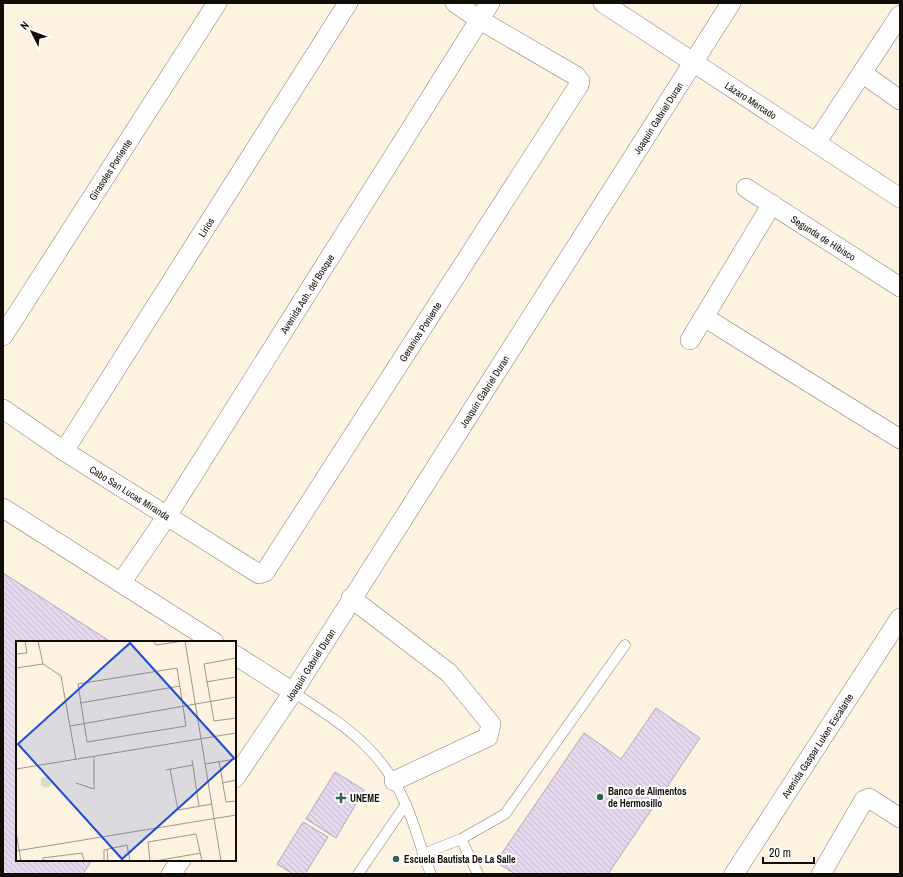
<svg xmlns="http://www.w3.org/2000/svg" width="903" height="877" font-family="'Archivo Narrow',sans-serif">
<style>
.building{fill:url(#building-back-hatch);stroke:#b3a6bb}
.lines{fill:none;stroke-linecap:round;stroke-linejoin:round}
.service-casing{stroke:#887b67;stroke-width:11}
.minor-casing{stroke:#887b67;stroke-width:20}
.service{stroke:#fff;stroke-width:10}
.minor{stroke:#fff;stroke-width:19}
.poi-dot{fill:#2e654c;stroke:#fff;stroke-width:1.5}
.labels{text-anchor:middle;stroke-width:4;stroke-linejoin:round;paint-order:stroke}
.street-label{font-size:10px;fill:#110c05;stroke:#fff}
.poi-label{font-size:10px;font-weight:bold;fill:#110c05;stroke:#fff;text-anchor:start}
.inset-road{fill:none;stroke:#9f9688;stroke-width:1}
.view{fill:#1d4ed8;fill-opacity:0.15;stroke:#1d4ed8;stroke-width:2}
.inset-edge{fill:none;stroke:#110c05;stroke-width:2}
</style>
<defs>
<pattern id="building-back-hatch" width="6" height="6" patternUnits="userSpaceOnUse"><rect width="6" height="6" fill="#e6d9ef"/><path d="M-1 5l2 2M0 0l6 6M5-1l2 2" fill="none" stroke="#c4b9cb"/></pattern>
</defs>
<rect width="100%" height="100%" fill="#fef2e0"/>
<path class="building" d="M3 573 111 642H17V860H92L83 874H3Z
M656 708 700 738 608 874H515L496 862 584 733 621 759Z
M335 772 364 790 336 838 306 819Z
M303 822 328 837 305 874H293L277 864Z"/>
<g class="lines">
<defs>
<path id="service" d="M293 692C343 725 381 747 406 805 416 827 421 851 431 874
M461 839 478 874
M423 854 461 839 505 814 625 645
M358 874 406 804"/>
<g id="minor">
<path id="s1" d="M603 3 900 198"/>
<path d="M862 73 900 100"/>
<path d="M816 143 900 15"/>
<path id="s2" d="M746 188 900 287"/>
<path d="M704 317 900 439"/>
<path id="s3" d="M3 336 217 3"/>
<path d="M690 340 772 204"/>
<path id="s4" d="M3 409 64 451 259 574 265 572 579 85 580 81 576 76 480 20 455 3"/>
<path id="s5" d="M64 451 348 3"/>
<path d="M3 508 214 642"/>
<path id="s6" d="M121 583 167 516 490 3"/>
<path d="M351 598 449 673 491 724 488 737 394 781"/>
<path d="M235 655 293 692"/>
<path id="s7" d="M235 778 293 692 731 3"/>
<path d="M171 874 181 860"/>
<path id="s8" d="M734 874 900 618"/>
<path d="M821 874 864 800 869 798 900 818"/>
</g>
</defs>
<use href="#service" class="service-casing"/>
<use href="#minor" class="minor-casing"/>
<use href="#service" class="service"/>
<use href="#minor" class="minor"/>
</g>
<g class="poi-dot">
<circle cx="600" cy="797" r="4"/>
<path d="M339 792h4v4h4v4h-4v4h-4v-4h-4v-4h4z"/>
<circle cx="396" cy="859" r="4"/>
</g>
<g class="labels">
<g class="street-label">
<text dy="4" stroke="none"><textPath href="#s1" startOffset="177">Lázaro Mercado</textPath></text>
<text dy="4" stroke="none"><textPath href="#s7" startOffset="784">Joaquín Gabriel Duran</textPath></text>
<text dy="4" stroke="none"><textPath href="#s3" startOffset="198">Girasoles Poniente</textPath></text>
<text dy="4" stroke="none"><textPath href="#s5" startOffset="265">Lirios</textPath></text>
<text dy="4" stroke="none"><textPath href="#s2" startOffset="92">Segunda de Hibisco</textPath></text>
<text dy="4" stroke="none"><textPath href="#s6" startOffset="344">Avenida Ash. del Bosque</textPath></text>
<text dy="4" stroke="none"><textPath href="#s4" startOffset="597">Geranios Poniente</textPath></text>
<text dy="4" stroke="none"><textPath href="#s7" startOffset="460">Joaquín Gabriel Duran</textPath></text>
<text dy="4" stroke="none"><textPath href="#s4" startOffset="152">Cabo San Lucas Miranda</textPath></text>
<text dy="4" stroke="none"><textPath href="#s7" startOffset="136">Joaquín Gabriel Duran</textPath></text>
<text dy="4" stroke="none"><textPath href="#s8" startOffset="153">Avenida Gaspar Luken Escalante</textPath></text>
</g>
<g class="poi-label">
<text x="608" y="795">Banco de Alimentos<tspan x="608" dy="12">de Hermosillo</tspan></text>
<text x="350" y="802">UNEME</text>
<text x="404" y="863">Escuela Bautista De La Salle</text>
</g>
</g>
<g transform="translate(16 641)">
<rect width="220" height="220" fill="#fef2e0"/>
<path d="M24.5 141a5.5 5.5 0 1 1 11 0a5.5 5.5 0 1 1-11 0Z" fill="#d3e0c6"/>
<path class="inset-road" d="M22 0 27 23 45 35 60 119M138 0 140 4 168 0M169 0 205 220M0 13 11 12 9 0M220 17 188 23 198 80 220 77M0 27 27 23M161 27 170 85 71 101 62 43ZM190 41 220 36M64 62 164 45M54 85 220 56M176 119 183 165M203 120 210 161 220 160M189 123 220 118M0 128 220 92M154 128 162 169 196 163M150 129 177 124M60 142 78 148V116M206 142 220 139M0 191 5 220M91 208 92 220M0 210 220 174M27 220V217L66 212 68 220M88 220V209L111 204 114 220M134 220 132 201 180 193 186 220M139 220 185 212"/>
<path class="view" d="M114 2 218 117 106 218 2 103Z"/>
<rect width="220" height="220" class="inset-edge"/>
</g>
<rect width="903" height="877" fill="none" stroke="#110c05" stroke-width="8"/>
<g transform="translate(32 32) rotate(312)" stroke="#ffffff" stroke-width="3" paint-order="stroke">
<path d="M0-3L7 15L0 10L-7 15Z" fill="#110c05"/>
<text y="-6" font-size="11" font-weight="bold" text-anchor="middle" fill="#110c05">N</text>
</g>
<path d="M763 857v6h51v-6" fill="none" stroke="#110c05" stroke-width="2"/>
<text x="769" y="857" font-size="12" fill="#110c05" stroke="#ffffff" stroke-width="3" paint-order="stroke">20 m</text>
</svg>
